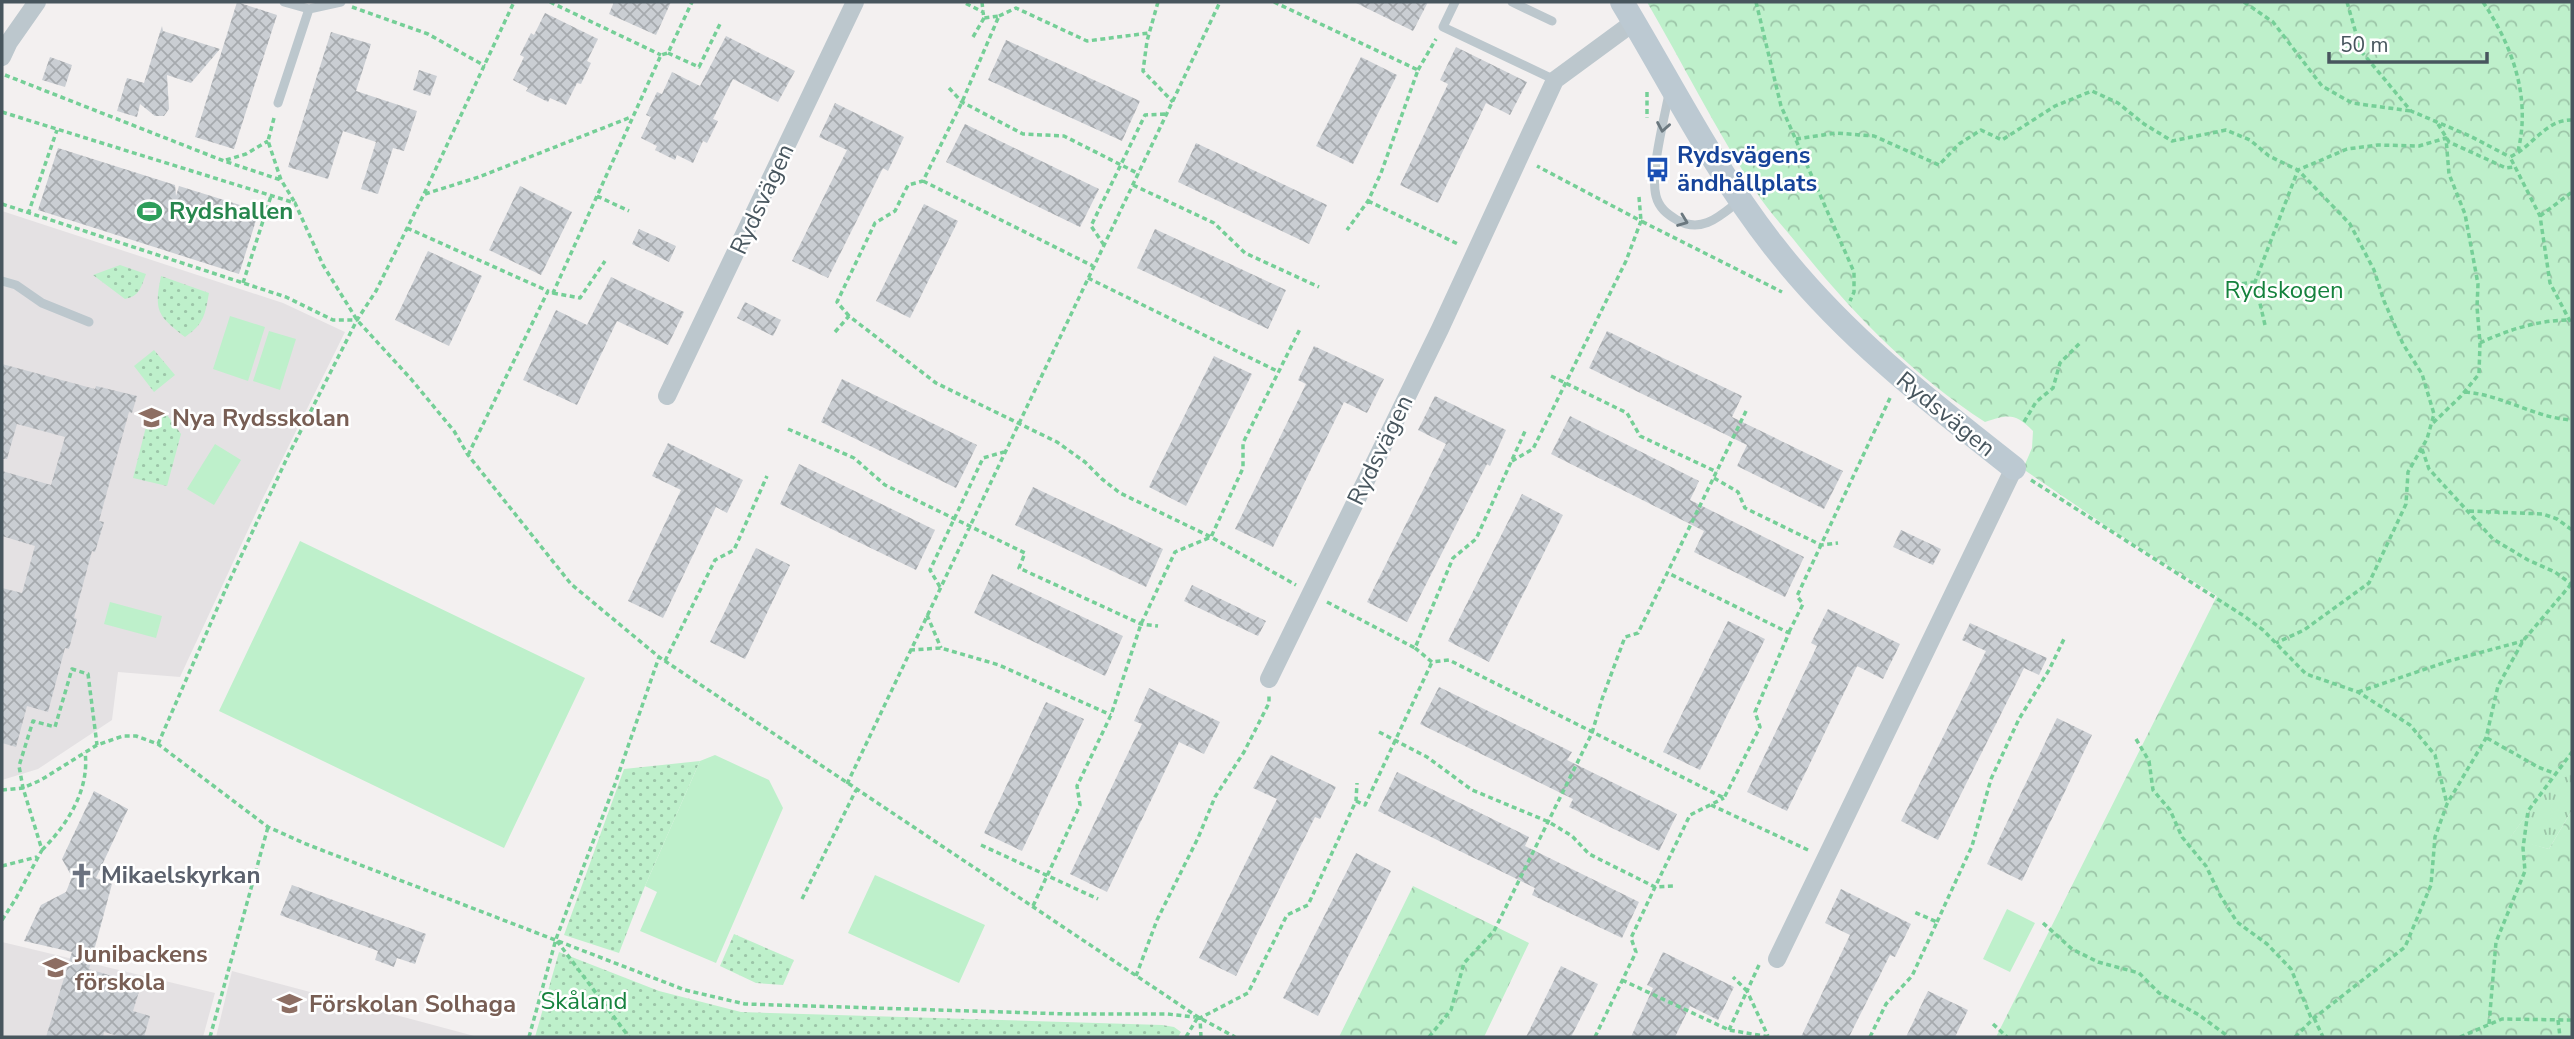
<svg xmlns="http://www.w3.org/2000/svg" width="2574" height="1039" font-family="'Nunito Sans',sans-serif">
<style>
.education{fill:#e4e1e3}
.grass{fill:url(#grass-tufts)}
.forest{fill:url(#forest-crowns)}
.park{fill:url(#park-dots)}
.garden{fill:#bef0cb}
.building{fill:url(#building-cross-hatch)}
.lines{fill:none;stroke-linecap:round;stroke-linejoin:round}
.path{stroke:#75cf97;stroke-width:3.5;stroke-dasharray:5 3.5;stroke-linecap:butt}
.lane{stroke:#bcc7cd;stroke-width:9}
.street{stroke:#bcc7cd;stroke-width:18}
.secondary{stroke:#bcc9d2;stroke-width:24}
.oneway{stroke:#6b787f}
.labels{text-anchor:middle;stroke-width:5;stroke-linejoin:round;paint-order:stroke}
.transit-label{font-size:24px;font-weight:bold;fill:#164399;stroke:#fff;text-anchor:start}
.street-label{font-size:24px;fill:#48565e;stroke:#fff}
.leisure-label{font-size:24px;font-weight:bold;fill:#27864d;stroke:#fff;text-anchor:start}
.park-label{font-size:24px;fill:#15823d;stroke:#fff}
.education-label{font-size:24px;font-weight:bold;fill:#785e54;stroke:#fff;text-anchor:start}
.worship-label{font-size:24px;font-weight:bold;fill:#5b616d;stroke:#fff;text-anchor:start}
</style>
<defs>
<pattern id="grass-tufts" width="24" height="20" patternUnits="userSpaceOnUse" patternTransform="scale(1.75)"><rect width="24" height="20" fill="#bef0cb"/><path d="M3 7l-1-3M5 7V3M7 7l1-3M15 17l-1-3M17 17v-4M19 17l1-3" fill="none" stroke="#9cc5a8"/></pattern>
<pattern id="forest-crowns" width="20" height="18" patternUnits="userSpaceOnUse" patternTransform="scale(1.75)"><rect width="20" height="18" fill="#bef0cb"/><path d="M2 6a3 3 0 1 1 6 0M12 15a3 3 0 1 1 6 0" fill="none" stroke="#9cc5a8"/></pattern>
<pattern id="park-dots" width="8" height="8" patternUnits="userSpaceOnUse" patternTransform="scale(1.75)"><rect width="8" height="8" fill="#bef0cb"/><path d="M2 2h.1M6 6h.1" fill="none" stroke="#9cc5a8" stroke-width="1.8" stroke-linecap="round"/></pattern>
<pattern id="building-cross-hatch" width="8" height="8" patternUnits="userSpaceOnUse" patternTransform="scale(1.75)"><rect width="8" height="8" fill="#caced3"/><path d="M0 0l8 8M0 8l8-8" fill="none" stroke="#a6aaae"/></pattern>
</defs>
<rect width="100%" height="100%" fill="#f3f0f0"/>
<path class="education" d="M2 211 283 303 345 332 260 504 180 677 118 672 112 720 38 769 2 780Z
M2 942 215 993 203 1037H2Z
M232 971 478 1037H216Z"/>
<path class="grass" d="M2572 752V810L2549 849 2509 839Z"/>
<path class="forest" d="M1647 2H2572V752L2510 838 2549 849 2572 810V1037H1996L2217 596 2121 536 2023 469 2032 448 2033 431C2015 413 2009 414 1985 422 1911 374 1849 310 1794 240 1781 224 1766 208 1755 190 1716 130 1683 64 1647 2Z
M1413 886 1529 943 1484 1037H1339Z"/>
<path class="park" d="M120 265 146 274C141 287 140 296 125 299L93 275Z
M161 276 209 293C205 315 204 324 185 337 157 315 154 311 161 276Z
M154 350 175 375 154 392 134 366Z
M150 411 167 415 181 434 167 486 133 478Z
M700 761 645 886 619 953 564 935 624 769Z
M734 934 794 960 783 985 756 983 720 966Z
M559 952 659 991 741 1012 1162 1025 1174 1027 1181 1032 1178 1037H535Z"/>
<path class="garden" d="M230 316 265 327 248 381 213 369Z
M269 331 296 339 280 390 253 381Z
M215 444 241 460 214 505 187 489Z
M300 541 585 678 504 848 219 711Z
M110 602 162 616 156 638 104 624Z
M715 755 769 780 783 808 716 963 640 931 657 892 645 886 700 761Z
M875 875 985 925 959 983 848 933Z
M2007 909 2035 923 2010 972 1983 959Z"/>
<path class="building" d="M237 2 277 15 234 149 195 137Z
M614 2H671L656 35 609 14Z
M1354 2H1428L1413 31Z
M545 13 598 39 587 61 591 63 581 84 577 83 566 105 550 98 548 102 526 91 528 88 513 80 524 57 520 55 531 33 534 35Z
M162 26 163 31 220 49 191 83 167 75 169 109 164 116H155L140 104 137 117 117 111 127 78 144 83Z
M331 32 371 44 356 91 417 111 404 151 393 148 378 194 361 189 376 142 343 131 328 179 288 167Z
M726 36 795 71 778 102 733 79 713 119 718 121 707 143 703 141 693 163 677 155 675 160 655 150 657 146 641 138 651 117 646 115 657 92 662 94 672 72 700 86Z
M1006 40 1140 101 1122 141 988 80Z
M1456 47 1527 82 1510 115 1486 103 1438 203 1400 185 1448 84 1440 80Z
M50 57 72 65 65 87 42 80Z
M1361 57 1397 75 1353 164 1316 146Z
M419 70 437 76 430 96 413 90Z
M835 103 904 137 888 171 883 168 828 278 792 261 847 150 819 137Z
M965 124 1099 189 1080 227 946 162Z
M1196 143 1327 205 1309 244 1178 182Z
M58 148 175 185 176 196 179 186 259 211 239 274 38 210Z
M520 186 572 212 541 275 489 250Z
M924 204 958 221 910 318 876 301Z
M639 229 676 246 669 262 632 244Z
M1155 229 1286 290 1268 329 1137 268Z
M428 251 482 276 449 346 395 320Z
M611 277 684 312 668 345 617 321 577 405 523 380 556 310 587 325Z
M745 302 781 320 773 336 737 318Z
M1607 331 1742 396 1732 417 1843 471 1824 509 1737 466 1747 445 1589 368Z
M1314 346 1384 379 1367 413 1344 402 1273 547 1235 529 1306 384 1298 380Z
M1214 356 1252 374 1186 506 1149 487Z
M2 364 95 389 96 386 137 396 132 413 129 412 99 521 104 522 95 552 92 551 74 618 77 619 69 649 65 648 48 712 27 706 16 747 2 743V588L22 593 35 546 2 536V471L51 485 65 437 17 424 7 459H2Z
M842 379 977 445 956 488 821 422Z
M1435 396 1506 430 1490 466 1487 464 1407 622 1367 602 1446 444 1418 430Z
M1570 416 1699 481 1690 500 1804 557 1785 597 1694 552 1704 531 1551 454Z
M668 443 743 480 727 513 716 507 663 618 628 601 681 490 652 476Z
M799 464 935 530 916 570 780 504Z
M1033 487 1163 549 1146 587 1015 525Z
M1522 494 1563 515 1489 662 1448 641Z
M1901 530 1941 549 1933 565 1893 547Z
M756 548 790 565 745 659 710 642Z
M992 574 1123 636 1105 676 974 613Z
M1192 585 1266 621 1258 636 1184 601Z
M1828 609 1900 644 1883 679 1857 666 1787 811 1747 792 1817 646 1811 643Z
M1728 621 1765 639 1700 770 1663 752Z
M1970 623 2047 658 2039 675 2024 668 1938 840 1901 821 1986 651 1962 640Z
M1439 687 1572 752 1567 760 1677 814 1659 851 1569 807 1573 799 1420 724Z
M1149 688 1220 722 1204 754 1179 742 1107 892 1070 874 1142 724 1134 721Z
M1046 702 1084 719 1022 851 984 833Z
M2057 718 2092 735 2022 881 1987 864Z
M1271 755 1336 787 1320 819 1315 817 1236 976 1199 958 1277 799 1253 788Z
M1397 772 1529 837 1525 846 1639 902 1622 938 1532 895 1535 888 1378 811Z
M94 791 128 809 96 878 112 884 89 969 141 985 133 1011 150 1016 144 1037H122L104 1032 103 1037H46L72 952 24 941 41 905 66 892 72 877 62 859Z
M1356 853 1391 871 1318 1016 1283 998Z
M292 885 426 934 415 964 397 958 394 967 375 960 378 951 280 915Z
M1841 889 1911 924 1895 957 1890 955 1849 1037H1801L1850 935 1825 923Z
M1663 952 1734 987 1718 1020 1690 1006 1675 1037H1631L1653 988 1647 985Z
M1561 966 1598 984 1571 1037H1526Z
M1928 991 1968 1010 1955 1037H1906Z"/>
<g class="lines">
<path class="path" d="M550 2 661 55
M982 2 983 12
M1158 2 1147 41 1143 71 1173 102
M1274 2 1418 70 1381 173 1368 201 1347 230
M1756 2 1781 106 1854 272V292L1850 301
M2244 2 2273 22 2322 86 2352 103 2411 111
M2347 2 2361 51 2411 111 2470 136 2510 157
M2483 2C2513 47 2531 98 2518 151
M352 7 428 34 485 66
M999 16 1016 8 1087 41 1149 33
M973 37 984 18
M668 53 699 67 721 22
M1418 70 1436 39
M5 75 224 161 281 180
M949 88 962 102 1023 134 1064 136 1139 174
M1647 92V118
M2 112 295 203 323 265 357 320 411 379 454 431 468 455 571 584 659 657 1198 1017 1235 1037
M274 118 268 141 281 180 294 201
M2572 120C2546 119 2532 147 2510 157L2540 216 2550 283 2572 325
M2438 124 2449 142 2506 168 2515 167
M1796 139 1836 133 1874 136 1939 165 1959 144 1981 130 2002 140 2055 106 2092 91 2118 103 2144 124 2172 141 2226 130 2250 140 2269 156 2298 170 2350 224 2374 270 2384 301 2403 344 2422 374 2434 414 2427 439 2408 472 2406 504 2369 583 2304 630 2276 643
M226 160 246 154 268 141
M923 181 1093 266
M1133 185 1214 223 1245 253 1319 287
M425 194 479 177 631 117
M597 196 629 211
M1639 197 1641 221 1782 292
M1368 201 1458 244
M2 204 286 297 333 320H357
M28 214 57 130
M2540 216 2572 192
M407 228 548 291
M1104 245 1091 226 1145 115 1167 114
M1088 278 1277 371
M243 283 271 196
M2227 291 2239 284 2255 282
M553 293 580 298 605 261
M849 316 837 302 875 223 895 211 908 185 923 181 962 102 999 16 984 18 983 12 963 2
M2265 325 2255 282 2298 170 2347 149 2378 145 2419 146 2446 138 2449 174 2465 214 2478 284 2477 307 2480 343 2479 374 2461 396 2433 423
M835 332 849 316 936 383 1057 442 1085 462 1102 479 1120 493 1211 537 1296 585
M2480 343C2507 330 2539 320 2569 320
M1551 376 1627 413 1640 436 1717 472
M2465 392C2503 395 2535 418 2572 420
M2024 422 2036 402 2053 388 2060 363 2081 342
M788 429 854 458 885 485 1025 553 1019 568 1141 624 1158 626
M2422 449 2429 469 2493 539 2528 560 2555 572 2571 584
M468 455 548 291 553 293 661 55 668 53 692 2
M1512 461 1533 449 1626 261 1641 221 1537 166
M1714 478 1738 492 1745 508 1821 545 1838 543
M2031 480 2244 616 2263 630 2306 674 2358 692 2410 725 2435 755 2447 804
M2469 511 2543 514 2557 519 2572 530
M940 587 930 570 983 458 1004 452
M1327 602 1415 648 1453 558 1476 539 1526 429
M927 615 941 648
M1789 632 1803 604 1797 596 1891 396
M1415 648 1432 662 1449 660 1724 798 1760 727 1755 712 1789 633 1668 573
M910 650 941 648 999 665 1111 715
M665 661 715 560 734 550 767 476
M2358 692 2449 661 2523 641
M1379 732 1427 757 1472 790 1549 822 1572 836 1589 854 1655 887 1690 815 1724 798
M2487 738 2538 767 2556 774
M2136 739 2149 761 2153 790 2170 810 2182 837 2206 866 2220 895 2237 922 2267 944 2291 969 2312 1020
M158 744 227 586 288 456 357 320 376 291 424 194 514 2
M847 784 1220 2
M2 790 23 788 41 780 97 745 123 736H136L158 744 268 827 306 844 685 990 745 1004 1068 1014H1167L1195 1017
M1356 801 1365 805 1432 662
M1711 805 1808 850
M981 845 1098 899
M42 850C67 825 90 790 85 752
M2 866 37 857
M802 899 856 790
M1033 906 1080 805 1077 786 1111 715 1141 624 1175 552 1211 537 1243 468V443L1300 329
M2 920 15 900 42 850 23 788 19 766 33 721 55 727 72 669 88 674 97 745
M1937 922 1972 846 1991 779 2019 719 2049 670 2064 639
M2043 923 2072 949 2098 962 2139 973 2159 993 2199 1015 2229 1037
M557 941 629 1037
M1759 965 1747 991 1768 1036
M1136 976 1157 920 1198 838 1215 797 1244 752 1269 703V695
M1622 980 1729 1030 1770 1037
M2314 1018 2323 1037
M2558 1020 2560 1037
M1993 1024 2007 1037
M2489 1024 2496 942 2525 871 2523 848 2528 811 2572 752
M1729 1030 1747 991 1733 977
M210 1037 268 827
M529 1037 556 939 615 784 659 657
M1186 1037 1198 1017
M1201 1037 1200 1018 1248 993 1287 915 1308 905 1356 801 1357 783
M1429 1037 1451 1010 1464 963 1494 931 1592 733 1602 699 1625 637 1638 633 1747 409
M1595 1037 1636 952 1631 938 1655 887 1675 886
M1870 1037 1886 1004 1912 976 1937 922 1914 912
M2295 1037 2314 1018 2405 947 2431 885 2435 837 2447 804 2486 738 2498 686 2523 641 2572 583
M2460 1037 2502 1019 2572 1020"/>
<path class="lane" d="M284 2 309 9
M1455 2 1443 27 1555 80
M1512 2 1552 21
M1669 94C1664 119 1650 174 1656 196 1659 208 1667 214 1677 220 1702 234 1720 216 1739 201
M278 103 309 9 341 2
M2 281 16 285 42 303 89 322"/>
<path class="street" d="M2 57 9 42 37 2
M667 396 855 2
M1269 679 1440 329 1555 80 1634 22
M1777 959 2014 468"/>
<path class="secondary" d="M1622 2C1671 83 1714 170 1773 245 1841 333 1927 400 2014 468"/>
</g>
<defs><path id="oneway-chevron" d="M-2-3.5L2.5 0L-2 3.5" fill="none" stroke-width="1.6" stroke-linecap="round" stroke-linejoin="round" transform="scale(1.75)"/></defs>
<g class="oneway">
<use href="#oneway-chevron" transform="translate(1663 127) rotate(100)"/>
<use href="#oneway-chevron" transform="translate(1683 221) rotate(21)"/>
</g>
<defs>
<symbol id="bus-bare" viewBox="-9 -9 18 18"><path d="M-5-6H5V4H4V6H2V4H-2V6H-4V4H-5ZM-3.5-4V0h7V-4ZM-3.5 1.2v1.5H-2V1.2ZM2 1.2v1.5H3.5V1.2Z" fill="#1a4fb4" stroke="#fff" stroke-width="2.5" paint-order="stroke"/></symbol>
<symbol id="stadium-bare" viewBox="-9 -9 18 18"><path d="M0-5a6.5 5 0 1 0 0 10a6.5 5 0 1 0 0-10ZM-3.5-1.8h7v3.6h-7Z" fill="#2e9e5b" stroke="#fff" stroke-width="2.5" paint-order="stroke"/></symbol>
<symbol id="school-bare" viewBox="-9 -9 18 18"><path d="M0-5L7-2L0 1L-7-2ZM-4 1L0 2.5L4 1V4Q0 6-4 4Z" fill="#8d6e63" stroke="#fff" stroke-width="2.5" paint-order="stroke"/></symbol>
<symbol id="church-bare" viewBox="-9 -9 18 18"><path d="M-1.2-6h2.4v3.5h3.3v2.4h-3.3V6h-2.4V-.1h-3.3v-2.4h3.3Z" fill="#6b7280" stroke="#fff" stroke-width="2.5" paint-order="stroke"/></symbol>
</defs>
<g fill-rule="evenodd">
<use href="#bus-bare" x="1640" y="152" width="35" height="35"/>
<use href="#stadium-bare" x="132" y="194" width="35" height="35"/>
<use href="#school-bare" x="134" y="400" width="35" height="35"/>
<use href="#church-bare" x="64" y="858" width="35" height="35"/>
<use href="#school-bare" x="38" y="950" width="35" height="35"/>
<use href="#school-bare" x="272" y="986" width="35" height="35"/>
</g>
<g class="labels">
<g class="transit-label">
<text x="1677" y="163">Rydsvägens<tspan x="1677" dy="28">ändhållplats</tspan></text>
</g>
<g class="street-label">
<text transform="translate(762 199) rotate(-65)" y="8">Rydsvägen</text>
<text transform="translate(1946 414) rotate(39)" y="8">Rydsvägen</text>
<text transform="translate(1380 450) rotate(-64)" y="8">Rydsvägen</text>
</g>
<g class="leisure-label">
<text x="169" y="219">Rydshallen</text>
</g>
<g class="park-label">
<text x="2284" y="298">Rydskogen</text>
<text x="584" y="1009">Skåland</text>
</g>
<g class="education-label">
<text x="172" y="426">Nya Rydsskolan</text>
<text x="75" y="962">Junibackens<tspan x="75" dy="28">förskola</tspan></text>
<text x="309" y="1012">Förskolan Solhaga</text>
</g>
<g class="worship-label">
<text x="101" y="883">Mikaelskyrkan</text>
</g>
</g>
<rect width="2574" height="1039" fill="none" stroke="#48565e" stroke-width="7"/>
<path d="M2329 52v10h158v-10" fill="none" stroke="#48565e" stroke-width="3.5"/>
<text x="2340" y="52" font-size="21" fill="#48565e" stroke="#ffffff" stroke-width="5" paint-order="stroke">50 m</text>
</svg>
